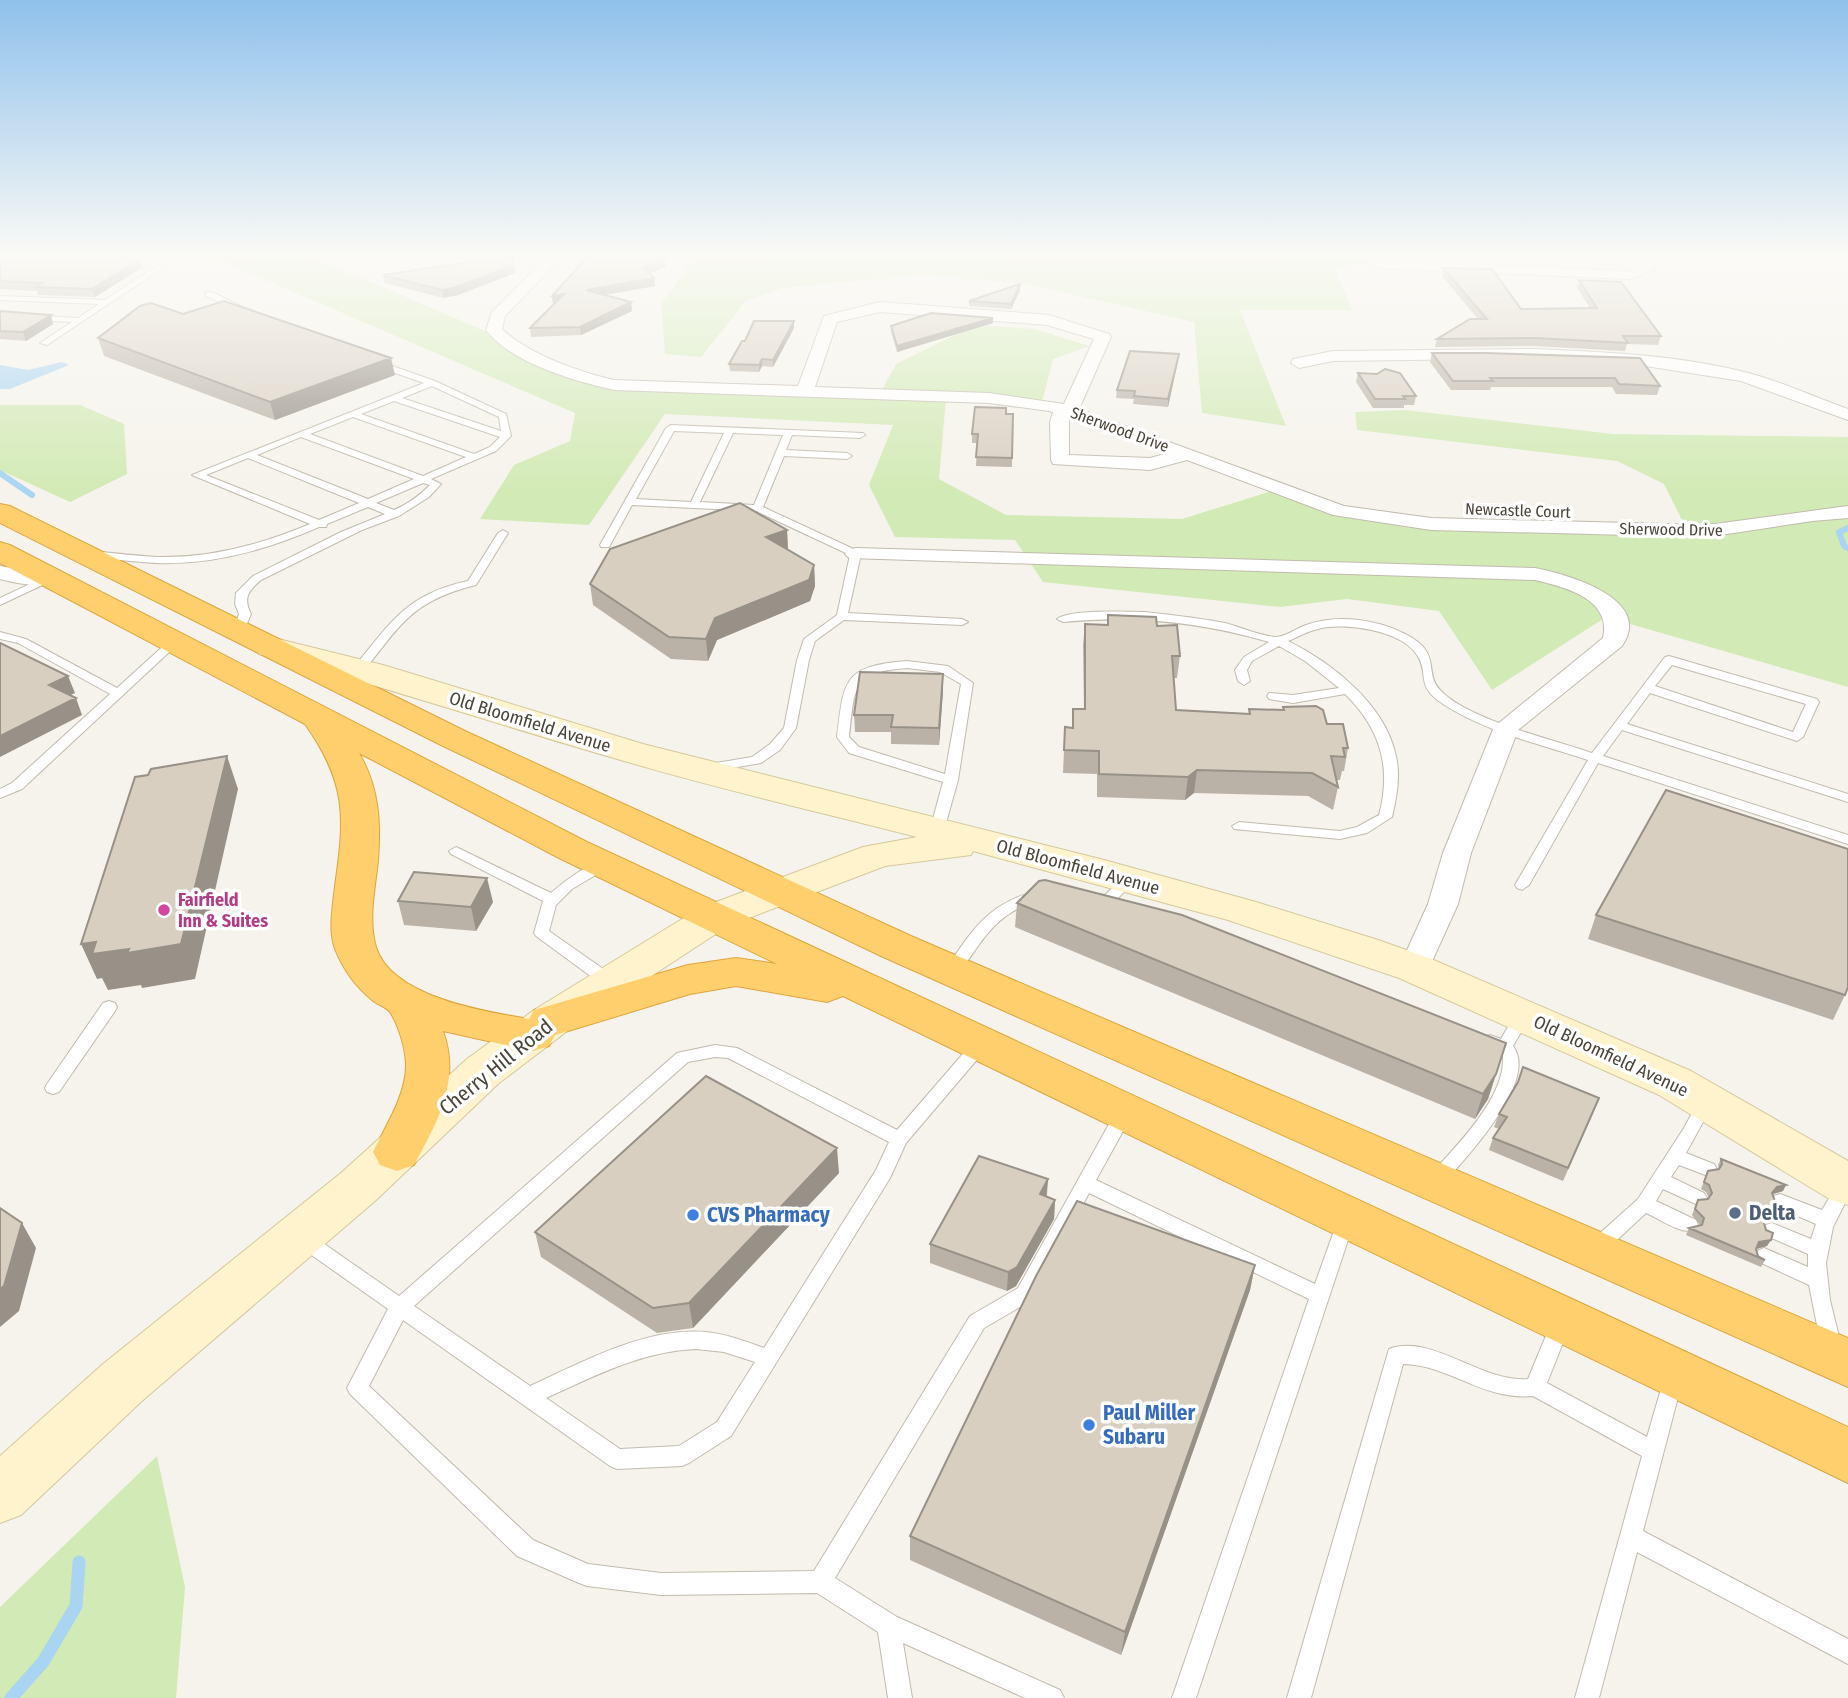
<svg xmlns="http://www.w3.org/2000/svg" width="1848" height="1698" font-family="'Fira Sans Condensed',sans-serif">
<style>
.green{fill:#d2eab5}
.water{fill:#a9d4f2}
.lines{fill:none;stroke-linecap:round;stroke-linejoin:round}
.stream-far1{stroke:#a9d4f2;stroke-width:6}
.stream{stroke:#a9d4f2;stroke-width:13}
.lane-casing{stroke:#c2bbae;stroke-width:2}
.street-casing{stroke:#c2bbae;stroke-width:2}
.secondary-casing{stroke:#d6c79b;stroke-width:2}
.highway-casing{stroke:#e0a43c;stroke-width:2}
.lane{fill:#fff;fill-rule:evenodd}
.street{fill:#fff;fill-rule:evenodd}
.secondary{fill:#fff3cd;fill-rule:evenodd}
.highway{fill:#ffcf6e;fill-rule:evenodd}
.wall{fill:#bab2a6}
.shaded-wall{fill:#979187}
.building{fill:#d8cfc1;stroke:#979187;stroke-width:2}
.hotel-dot{fill:#d1479c;stroke:#fff;stroke-width:2.5}
.service-dot{fill:#5c6f8a;stroke:#fff;stroke-width:2.5}
.shop-dot{fill:#3f7fe0;stroke:#fff;stroke-width:2.5}
.labels{text-anchor:middle;stroke-width:7;stroke-linejoin:round;paint-order:stroke}
.far-street-label{font-size:16px;fill:#4b4439;stroke:#fff}
.street-label{font-size:18px;fill:#4b4439;stroke:#fff}
.hotel-label{font-size:18px;font-weight:bold;fill:#b23c85;stroke:#fff;text-anchor:start}
.near-street-label{font-size:21px;fill:#4b4439;stroke:#fff}
.near-service-label{font-size:21px;font-weight:bold;fill:#4e5e75;stroke:#fff;text-anchor:start}
.near-shop-label{font-size:21px;font-weight:bold;fill:#366cbe;stroke:#fff;text-anchor:start}
</style>
<rect width="100%" height="100%" fill="#f6f3ec"/>
<path class="green" d="M193 255H307L610 384 880 394 896 364 975 325 1035 329 1089 346 1053 359 1042 402 946 398 939 479 1006 515 1182 519 1278 489 1380 519 1687 530 1664 484 1617 461 1357 430 1355 412 1405 410 1613 434 1848 437V687L1606 617 1492 690 1439 611 1347 599 1280 607 1043 582 1015 540 895 537 869 485 893 425 665 414 589 525 480 519 514 465 570 441 575 413 226 263 188 258Z
M696 255H1367L1369 263 1334 267 1352 310H1240L1286 426 1202 413 1194 322 1027 284 922 275 782 288 746 301 701 357 665 354 661 304Z
M0 405H80L124 424 127 474 70 502 0 470Z
M157 1456 185 1587 176 1698H0V1607Z"/>
<path class="water" d="M62 362 69 365 10 389H0V365L28 370Z"/>
<g class="lines">
<path class="stream-far1" d="M0 473 32 495
M1848 528 1839 532 1844 546 1848 548"/>
<path class="stream" d="M11 1698 43 1662 76 1606 79 1562"/>
<defs>
<path id="lane" d="M160 255H168L176 259 47 345 40 343 72 322 0 318V314L78 318 99 304 0 300V296L105 300 167 259Z
M206 292H212L253 312 246 314 206 296Z
M372 361H378L435 381 506 414 511 436 496 451 431 479 441 484 429 497 399 516 362 530 261 580C248 591 243 598 251 614L243 633H235L233 631 239 614 235 604 236 593 253 576 341 532 385 514 368 507 327 524 326 527H319C269 549 213 565 157 563 136 562 114 559 93 557L88 554 93 551C114 553 136 556 158 557 210 558 263 544 310 524L192 475 424 383 372 365ZM432 386 499 417 501 431 402 398ZM394 401 500 437 490 447 474 454 361 414ZM353 417 466 457 423 476 310 434ZM301 437 414 479 368 499 257 455ZM248 458 359 503 319 520 206 475ZM423 483 430 485C419 496 408 504 394 510L376 503Z
M671 425 863 433 865 435 860 438 792 435 786 450 847 453 852 456 847 459 784 456 763 507 860 552 861 554 848 613 962 619 968 622 962 625 844 620 815 641 809 660 796 728 780 750 761 763 709 772 704 771 702 768 704 765 752 757 770 744 784 728 797 660 804 639 837 615 850 555 756 511 632 505 609 547H601L600 545 666 428ZM674 431 724 433 691 502 636 499ZM733 433 783 435 754 505 700 502Z
M503 530 508 533 476 585C412 601 402 623 363 672H355V666C392 621 407 594 468 581L498 533Z
M49 575 53 576V580L0 605V598Z
M1145 612C1172 615 1198 618 1225 623 1241 627 1260 636 1276 637 1285 637 1297 628 1306 625 1337 614 1376 619 1405 634 1443 653 1423 671 1440 690 1468 720 1552 739 1592 753L1665 657 1669 656 1817 699 1819 702 1803 737 1797 741 1650 693 1627 724 1848 794V802L1622 730 1603 756 1848 835V844L1598 763 1529 885 1522 890 1517 888 1515 885 1588 760C1539 744 1486 732 1443 704 1414 685 1430 674 1417 655 1401 630 1344 622 1318 629 1308 631 1298 637 1288 641 1332 663 1383 703 1395 752 1401 774 1397 796 1392 817L1367 833 1340 839 1234 829 1232 826 1239 822 1340 831 1357 827 1379 815C1392 767 1380 728 1345 694L1293 703 1269 699 1267 696 1269 693 1293 695 1339 688 1305 661 1279 646 1252 661 1247 670 1250 681 1244 685 1238 681 1235 670 1244 657 1269 642C1201 622 1134 615 1063 622L1057 619C1071 609 1126 612 1145 612ZM1672 665 1806 704 1793 732 1655 686Z
M0 632 26 639 117 688 170 640 174 639 180 642 22 789 0 798V789L12 783 110 694 18 643 0 639Z
M907 661 948 666 973 683 958 780 944 830 937 834 930 830 943 782 849 753 837 737C844 680 843 666 907 661ZM907 668 940 672 961 684 945 774 859 747 849 737C855 688 851 672 907 668Z
M456 847 551 893C562 883 594 858 609 861L611 864 609 867 572 889 556 905 549 931 616 978 618 982 616 986H604L536 936 534 933 543 901 451 854 449 851Z
M1129 875 1136 880 1113 903 1095 904 1088 899 1095 894 1105 895 1124 877Z
M1041 890 1048 895 1046 898C997 911 986 935 958 975H948L945 971C972 929 990 901 1041 890Z
M109 1001 115 1003 117 1007 115 1011 59 1092 53 1094 47 1092 45 1088 47 1084 103 1003Z
M1523 1009 1529 1011 1531 1015 1513 1046C1539 1081 1467 1157 1443 1184L1437 1186 1431 1184 1428 1179 1431 1174C1457 1145 1506 1097 1503 1056L1484 1045 1482 1041 1484 1037 1490 1035 1501 1039 1517 1011Z
M980 1039 986 1041 988 1045 986 1049 906 1143 890 1178 731 1436 689 1463 682 1466 617 1469 610 1466 403 1320 369 1386 533 1540 588 1564 661 1573 814 1571 970 1316 1018 1288 1118 1108 1124 1107 1130 1108 1133 1113 1096 1180 1315 1284 1340 1214 1346 1212 1352 1214 1355 1219 1196 1698H1172L1309 1299 1089 1193 1032 1300 984 1328 835 1578 897 1617 1060 1690 1064 1698H1025L903 1643 912 1698H888L878 1632 817 1593 661 1595 587 1586 579 1583 517 1556 350 1394 347 1388 388 1309 296 1244 294 1239 296 1234 303 1231 310 1234 399 1296 677 1053 715 1045 737 1048 897 1130 974 1041ZM715 1057 728 1058 889 1142 876 1170 764 1348C745 1341 726 1334 706 1332 645 1327 583 1362 530 1386L414 1306 688 1062ZM696 1349 724 1352 755 1362 717 1422 679 1446 620 1449 546 1398C595 1376 642 1351 696 1349Z
M1705 1098 1711 1100 1713 1104 1686 1153 1714 1164 1717 1169 1714 1174 1708 1176 1679 1165 1671 1177 1704 1193 1707 1198 1704 1203 1698 1205 1663 1189 1656 1201 1696 1220 1698 1225 1696 1230C1681 1235 1660 1219 1646 1213L1603 1253 1596 1256 1589 1253 1587 1248 1589 1243 1638 1199 1684 1128 1699 1100Z
M1846 1178 1848 1179V1197L1833 1227 1826 1263 1830 1300 1841 1345 1838 1351 1831 1354 1824 1351 1821 1345 1809 1285 1757 1261 1755 1256 1757 1251 1764 1248 1808 1267V1254L1765 1235 1763 1230 1765 1225 1772 1223 1811 1239 1816 1224 1774 1206 1771 1201 1774 1196 1780 1194 1822 1210 1840 1180Z
M1560 1317 1567 1319 1570 1325 1547 1383 1647 1437 1666 1372 1673 1369 1680 1372 1683 1378 1643 1531 1848 1639V1664L1637 1552 1599 1698H1575L1642 1456 1533 1396C1483 1401 1450 1365 1403 1364L1311 1698H1287L1389 1349C1432 1333 1481 1383 1528 1379L1553 1319Z"/>
<path id="street" d="M549 255H564L505 316 502 329C528 354 579 372 614 380L798 386 824 316 880 302 1049 315 1109 334 1111 337 1079 409 1344 506 1431 518 1707 525 1848 506V518L1812 521 1707 537 1431 530 1333 515 1187 460 1150 470 1053 464 1051 460 1050 422 1053 412 1049 411 989 403 614 390C574 381 511 363 486 330L492 312ZM880 312 1047 325 1094 339 1064 404 989 393 815 387 837 322ZM1069 417 1169 453 1150 458 1069 455Z
M1638 255H1652L1655 269 1630 279 1376 268 1369 264 1376 260 1629 271 1640 267Z
M1533 349C1606 352 1681 355 1752 374 1785 383 1816 398 1848 409V420L1741 381 1633 364 1483 359 1333 361 1299 368 1291 363 1293 359 1333 351Z
M856 548 1535 568C1565 574 1655 598 1622 646L1518 730 1471 853 1458 904 1429 968 1425 975 1414 978 1403 975 1399 968 1428 904 1443 853 1494 727 1603 638C1612 599 1565 587 1535 580L849 558 845 554 849 550Z
M0 566C19 570 39 569 58 573L61 578 58 583C39 587 18 584 0 579Z"/>
<path id="secondary" d="M270 637 383 665 643 744 1104 860 1256 902 1375 939 1429 958 1691 1071 1848 1161V1205L1831 1200 1659 1095 1399 978 1228 920 973 851 971 855 885 866 728 926 566 1032 499 1083 375 1201 143 1400 21 1515 0 1523V1456L103 1364 341 1173 467 1059 534 1010 700 908 863 847 917 837C816 811 714 788 614 758 495 724 379 684 259 654L254 647 259 640Z"/>
<path id="highway" d="M0 504 10 506 465 731 911 936 1848 1338V1387L881 956 441 745 0 523Z
M0 542 10 545 587 842 1848 1427V1483L843 996 827 1002 736 986 690 994 555 1035 549 1046 533 1051 443 1031C461 1081 438 1121 414 1165L397 1171 380 1165 373 1152C386 1125 407 1094 406 1063 405 1047 399 1026 390 1012 386 1007 378 1005 372 1000 356 987 343 969 335 949 328 930 333 905 335 886 345 817 347 783 305 724L0 563ZM359 753 559 858 777 964 736 958 688 965 534 1010 529 1019C486 1012 391 997 376 947 368 919 375 889 378 861 381 822 379 787 359 753Z"/>
</defs>
<use href="#lane" class="lane-casing"/>
<use href="#street" class="street-casing"/>
<use href="#secondary" class="secondary-casing"/>
<use href="#highway" class="highway-casing"/>
<use href="#lane" class="lane"/>
<use href="#street" class="street"/>
<use href="#secondary" class="secondary"/>
<use href="#highway" class="highway"/>
</g>
<path class="wall" d="M0 255 140 259 143 267 95 297 39 295 37 291 0 289Z
M445 255H518L512 259 515 273 458 295 443 298 385 283 383 275 467 262Z
M1484 255H1512L1511 258Z
M666 267 649 273 654 278 655 286 604 295 631 302 632 311 581 335 531 337 530 328 553 304 552 296Z
M1443 268 1521 309 1590 308 1577 288 1579 280 1661 336 1658 345 1627 344 1625 351 1533 346 1435 347 1437 339 1478 319 1442 276Z
M1020 290 1011 309 969 306V301Z
M0 311 53 324 26 341 0 339Z
M183 314 395 375 275 420 104 356 98 338Z
M993 318V323L897 352 891 332V326Z
M794 328 773 367 762 366 759 372 730 371 729 364Z
M1432 353H1485L1660 386 1657 395 1616 394 1612 387H1491L1490 390H1451L1430 362Z
M1178 361 1168 407 1133 404 1134 399 1116 398 1117 390Z
M1358 373 1416 396 1414 405H1404V408H1373L1356 382Z
M1006 414H1013L1012 467 976 466 977 443H972V434Z
M787 530 788 550 814 565 815 586 810 601 717 640 708 661 671 659 593 605 590 584Z
M1108 615 1157 626 1180 656 1177 678H1173L1176 710 1249 714V709L1283 710V707L1327 724 1348 748 1344 771H1342L1340 780H1336L1338 787 1333 810 1308 796 1194 793 1185 800 1097 797V774L1063 773 1065 727 1072 728 1073 709H1084L1083 645 1085 624 1107 625Z
M943 691 939 745 891 744V732H855L854 715Z
M398 901 493 902 476 931 404 925Z
M1017 903 1506 1043 1488 1099 1475 1119 1015 927Z
M1596 915 1845 995 1833 1020 1588 939Z
M1594 1111 1563 1181 1489 1150 1493 1138 1499 1129 1494 1127 1499 1114Z
M1721 1159 1783 1191 1773 1194 1778 1215 1774 1221 1764 1222 1767 1246 1756 1249 1758 1256 1765 1260 1761 1267 1686 1235 1689 1228 1700 1225 1692 1215 1698 1200 1708 1199 1709 1198 1706 1192 1701 1189 1708 1171 1719 1169 1718 1165Z
M839 1173 693 1328 657 1333 541 1257 535 1232Z
M1048 1179 1047 1197 1055 1200 1054 1219 1016 1286 1007 1291 930 1263V1244Z
M1255 1265 1250 1290 1121 1655 910 1560V1536Z"/>
<path class="shaded-wall" d="M140 259 143 267 95 297 92 289Z
M665 259 666 267 644 275 643 267Z
M514 265 515 273 458 295 443 298 442 290Z
M654 278 655 286 587 298 586 290Z
M1020 284V290L1011 309V304Z
M564 294 553 304 552 296Z
M631 302 632 311 581 335 580 327Z
M51 315 53 324 26 341 23 332Z
M993 318V323L897 352V346Z
M794 321V328L773 367V360Z
M1179 354 1178 361 1168 407V399Z
M391 358 395 375 275 420 270 402Z
M762 359V366L759 372V365Z
M787 530 788 550 766 537Z
M814 565 815 586 810 601 717 640 708 661 706 639 715 618Z
M943 674V691L939 745V728Z
M68 676 75 693 56 702 49 685Z
M76 698 82 715 0 757V736Z
M227 756 238 789 195 979 142 988 141 985 108 990 102 978 97 979 81 944 96 942 129 949Z
M1197 770 1194 793 1185 800 1188 777Z
M487 878 493 902 476 931 471 907Z
M1496 1074 1488 1099 1475 1119 1483 1094Z
M837 1148 839 1173 693 1328 689 1303Z
M1048 1179 1046 1198 1040 1194Z
M1786 1185 1783 1191 1773 1194 1769 1200 1777 1187Z
M1055 1200 1054 1219 1016 1286 1007 1291 1008 1272Z
M22 1223 36 1248 19 1311 0 1327V1289Z
M1771 1240 1767 1246 1756 1249 1759 1242Z
M1255 1265 1250 1290 1121 1655 1125 1632Z"/>
<path class="building" d="M0 255H65L124 256 122 258 140 259 92 289 36 287 42 283 0 281Z
M468 255H507L505 256 511 255 514 265 456 287 442 290 383 275 483 260Z
M589 255H648L665 259 643 267 654 278 586 290 631 302 580 327 530 328 564 294 552 296Z
M1443 268 1492 269 1521 309 1597 308 1579 280 1621 282 1661 336H1623L1628 343 1535 338 1437 339 1470 319H1487Z
M1020 284 1011 304 969 301Z
M224 301 391 358 270 402 98 338 140 306 151 303 183 314Z
M0 311 51 315 23 332 0 331Z
M931 313 993 318 897 346 891 326Z
M754 321H794L773 360 762 359 759 365 729 364 742 341H745Z
M1130 351 1179 354 1168 399 1134 396 1135 391 1117 390Z
M1432 353H1485L1640 358 1660 386 1619 384 1615 378H1490L1493 381H1453Z
M1385 369 1400 373 1416 396H1403L1405 399H1375L1358 373 1377 374Z
M975 407 1006 408V414H1013L1012 458 976 457 978 434H972Z
M740 503 787 530 766 537 814 565 809 580 715 618 706 639 669 637 590 584 610 549Z
M1108 615 1156 617 1157 626 1177 625 1180 656H1172L1176 710 1250 714 1249 709 1284 710 1283 707 1316 706 1323 710 1327 724H1343L1348 748H1343L1345 757 1331 756 1338 787 1312 773 1197 770 1188 777 1099 774V751L1064 750 1065 727 1073 728V709H1085V624L1108 625Z
M0 643 68 676 49 685 76 698 0 736Z
M860 672 943 674 939 728 891 727 893 715H854Z
M227 756 181 944 127 953 129 949 92 954 96 942 81 944 135 777 148 775 151 769Z
M1666 790 1848 849V987L1845 995 1596 915Z
M414 872 487 878 471 907 398 901Z
M1045 880 1182 915 1506 1043 1496 1074 1483 1094 1017 903 1039 881Z
M1523 1067 1599 1098 1568 1168 1493 1138 1507 1117 1499 1114 1518 1082Z
M706 1076 837 1148 689 1303 653 1308 535 1232Z
M979 1156 1048 1179 1040 1194 1055 1200 1017 1267 1008 1272 930 1244Z
M1721 1159 1786 1185 1777 1187 1772 1193 1775 1201 1781 1204 1778 1215 1768 1216 1764 1223 1766 1230 1773 1233 1771 1240 1759 1242 1756 1249 1758 1256 1765 1260 1689 1228 1702 1225 1704 1218 1695 1209 1698 1200 1708 1199 1712 1193 1709 1185 1704 1182 1708 1171 1719 1169 1722 1164Z
M1077 1201 1255 1265 1125 1632 910 1536 1036 1276Z
M0 1208 22 1223 4 1286 0 1289Z"/>
<linearGradient id="sky" x2="0" y2="1"><stop stop-color="#8fc1ec"/><stop offset="0.52" stop-color="#fbfaf6"/><stop offset="1" stop-color="#fbfaf6" stop-opacity="0"/></linearGradient>
<rect width="1848" height="492" fill="url(#sky)"/>
<circle class="hotel-dot" cx="164" cy="910" r="7"/>
<circle class="service-dot" cx="1735" cy="1213" r="7"/>
<g class="shop-dot">
<circle cx="693" cy="1215" r="7"/>
<circle cx="1089" cy="1425" r="7"/>
</g>
<g class="labels">
<g class="far-street-label">
<text transform="translate(1120 429) rotate(20)" y="6">Sherwood Drive</text>
<text transform="translate(1518 510) rotate(2)" y="6">Newcastle Court</text>
<text transform="translate(1671 529) rotate(1)" y="6">Sherwood Drive</text>
</g>
<g class="street-label">
<text transform="translate(530 722) rotate(17)" y="6">Old Bloomfield Avenue</text>
<text transform="translate(1078 867) rotate(15)" y="6">Old Bloomfield Avenue</text>
<text transform="translate(1611 1056) rotate(25)" y="6">Old Bloomfield Avenue</text>
</g>
<g class="hotel-label">
<text x="178" y="906">Fairfield<tspan x="178" dy="21">Inn &amp; Suites</tspan></text>
</g>
<g class="near-street-label">
<text transform="translate(496 1067) rotate(-39)" y="7">Cherry Hill Road</text>
</g>
<g class="near-service-label">
<text x="1749" y="1220">Delta</text>
</g>
<g class="near-shop-label">
<text x="707" y="1222">CVS Pharmacy</text>
<text x="1103" y="1420">Paul Miller<tspan x="1103" dy="24">Subaru</tspan></text>
</g>
</g>
</svg>
